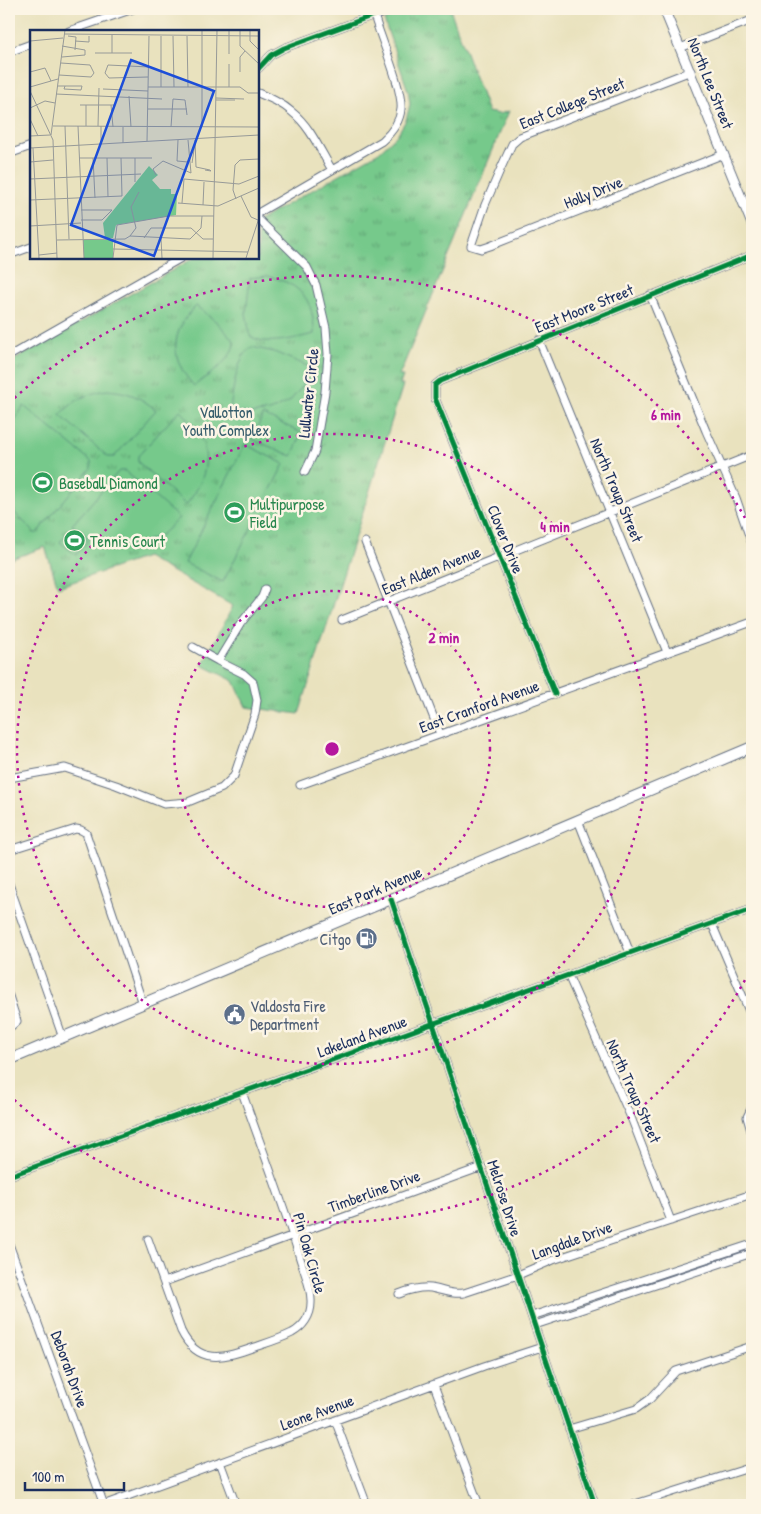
<svg xmlns="http://www.w3.org/2000/svg" width="761" height="1514" font-family="'Patrick Hand',sans-serif">
<style>
.grass{fill:url(#grass-tufts);stroke:#487c74}
.pitch{fill:#76c98b;stroke:#487c74}
.lines{fill:none;stroke-linecap:round;stroke-linejoin:round}
.minor-casing{stroke:#636e80;stroke-width:9}
.tertiary-casing{stroke:#636e80;stroke-width:11}
.secondary-casing{stroke:#636e80;stroke-width:12}
.minor{stroke:#fff;stroke-width:7}
.tertiary{stroke:#fff;stroke-width:9}
.secondary{stroke:#fff;stroke-width:10}
.cycleway-casing{stroke:#fcf5e5;stroke-width:8}
.cycleway{stroke:#00873e;stroke-width:5}
.ring{fill:none;stroke:#b5179e;stroke-width:2.5;stroke-dasharray:2.5 5}
.labels{text-anchor:middle;stroke-width:5;stroke-linejoin:round;paint-order:stroke}
.street-label{font-size:16px;fill:#1b2f5e;stroke:#fcf5e5}
.park-label{font-size:16px;fill:#365d6c;stroke:#fcf5e5}
.leisure-label{font-size:16px;fill:#27864d;stroke:#fcf5e5;text-anchor:start}
.service-label{font-size:16px;fill:#4e5e75;stroke:#fcf5e5;text-anchor:end}
.inset-road{fill:none;stroke:#979a98;stroke-width:1}
.view{fill:#1d4ed8;fill-opacity:0.15;stroke:#1d4ed8;stroke-width:2.5}
.inset-edge{fill:none;stroke:#1b2f5e;stroke-width:2.5}
.centre{fill:#b5179e;stroke:#fcf5e5;stroke-width:2.5}
.ring-label{font-size:15px;text-anchor:middle;font-weight:bold;fill:#b5179e;stroke:#fcf5e5;stroke-width:5;stroke-linejoin:round;paint-order:stroke}
</style>
<defs>
<pattern id="grass-tufts" width="24" height="20" patternUnits="userSpaceOnUse" patternTransform="scale(1.25)"><rect width="24" height="20" fill="#76c98b"/><path d="M3 7l-1-3M5 7V3M7 7l1-3M15 17l-1-3M17 17v-4M19 17l1-3" fill="none" stroke="#60a475"/></pattern>
</defs>
<rect width="100%" height="100%" fill="#fcf5e5"/>
<filter id="ink" filterUnits="userSpaceOnUse"><feTurbulence type="fractalNoise" baseFrequency=".02" numOctaves="2"/><feDisplacementMap in="SourceGraphic" scale="10" xChannelSelector="R" yChannelSelector="G"/><feConvolveMatrix kernelMatrix="1 2 1 2 8 2 1 2 1" color-interpolation-filters="sRGB"/></filter>
<filter id="wash" filterUnits="userSpaceOnUse"><feTurbulence type="fractalNoise" baseFrequency=".0096" numOctaves="4" result="noise"/><feDisplacementMap in="SourceGraphic" scale="20" xChannelSelector="R" yChannelSelector="G"/><feGaussianBlur stdDeviation="1.12" result="paint"/><feColorMatrix in="noise" values="0 0 0 0 0 0 0 0 0 0 0 0 0 0 0 0 0 1.4 0 .05"/><feComposite in="paint" operator="in"/></filter>
<g filter="url(#wash)">
<rect width="100%" height="100%" fill="#e9e2be"/>
<path class="grass" d="M413 9H450L488 112 499 114 509 111 399 376H403L400 385H403L299 714 246 707 234 681 202 665 233 606 146 557 58 587 45 547 9 560V363L194 258H258V221L379 152 397 135 406 120 410 104 408 91 384 20Z"/>
<path class="pitch" d="M267 276C301 284 314 299 314 334 296 338 265 347 250 336L246 313 250 278Z
M196 306 218 323 234 341C235 359 207 376 194 386 169 358 170 332 196 306Z
M252 347 274 352 310 367 303 386 289 402 270 411 250 414 230 410C233 393 236 356 252 347Z
M107 390C129 392 139 396 156 410L114 457H108L60 415C76 399 85 394 107 390Z
M24 406 91 461V468L36 534 15 513 9 499V429Z
M180 410C212 441 214 470 186 505L138 462V456Z
M263 415 302 433 292 456 252 439Z
M245 444 284 464 223 582 185 563Z
M119 471H125L179 518 161 535 139 544 114 546 91 539 72 525Z
M73 527 88 540 76 555 60 542Z"/>
</g>
<g filter="url(#ink)">
<g class="lines">
<defs>
<path id="minor" d="M69 31 133 9
M680 48 752 20
M9 52 31 44
M258 69 271 55 284 48 374 15C380 37 403 89 401 109 400 122 391 133 382 141L258 213
M691 71 520 137 512 144 501 168 485 205 471 246 481 249 490 246 724 154
M258 93C270 98 282 103 292 112 310 126 320 150 332 170
M9 154 31 146
M258 219 307 267 316 285 326 328 328 354 325 392 315 451 305 472
M9 255 31 247
M650 295 706 431 736 498 752 544
M539 340 667 652
M9 356 181 258
M365 542 440 734
M342 620 752 455
M193 647 218 661 241 623 262 597 265 589
M555 694 435 398V385L440 381 752 255
M9 778 65 768 116 785 164 804 188 802 222 788 234 776 255 714 257 700 253 682 244 674 218 661
M300 785 752 622
M578 820 630 953
M9 850 76 829 81 830 86 833 143 1004
M9 884 63 1038
M391 899 595 1505
M712 924 752 1018
M568 975 632 1120 671 1221
M9 996 17 1021 9 1028
M752 1107 747 1117 752 1134
M9 1176 752 909
M148 1239 181 1331C198 1366 224 1358 255 1347 267 1343 280 1339 292 1333 303 1327 311 1316 311 1303 312 1287 303 1270 299 1255 282 1200 261 1146 242 1092
M9 1244 104 1505
M164 1282 482 1167
M399 1294C409 1290 421 1287 431 1288 443 1290 452 1295 464 1293L518 1275 553 1260 752 1194
M532 1316 752 1244
M535 1325 752 1253
M434 1385 479 1505
M335 1420 367 1505
M569 1429 636 1409 650 1399 676 1371 752 1346
M220 1462 236 1505
M103 1505 484 1366 542 1347
M632 1505 752 1467"/>
<path id="tertiary" d="M372 9 374 15 392 9
M664 9 752 224"/>
<path id="secondary" d="M9 1060 752 747"/>
</defs>
<use href="#minor" class="minor-casing"/>
<use href="#tertiary" class="tertiary-casing"/>
<use href="#secondary" class="secondary-casing"/>
<use href="#minor" class="minor"/>
<use href="#tertiary" class="tertiary"/>
<use href="#secondary" class="secondary"/>
<defs>
<path id="cycleway" d="M258 69 271 55 284 48 385 11 384 9
M555 694 435 398V385L440 381 752 255
M391 899 595 1505
M9 1176 752 909"/>
</defs>
<use href="#cycleway" class="cycleway-casing"/>
<use href="#cycleway" class="cycleway"/>
</g>
</g>
<g class="ring">
<circle cx="332" cy="749" r="158"/>
<circle cx="332" cy="749" r="315"/>
<path d="M752 967A473 473 0 0 1 9 1095M9 403A473 473 0 0 1 752 531"/>
</g>
<defs>
<symbol id="stadium-disc" viewBox="-11 -11 22 22"><circle r="9.5" fill="#2e9e5b" stroke="#fcf5e5"/><path d="M0-5a6.5 5 0 1 0 0 10a6.5 5 0 1 0 0-10ZM-3.5-1.8h7v3.6h-7Z" fill="#fff"/></symbol>
<symbol id="fuel-disc" viewBox="-11 -11 22 22"><circle r="9.5" fill="#5c6f8a" stroke="#fcf5e5"/><path d="M-5.5-6h7V0h2V4h1.3V-2.5L3-4.5l.8-.8L6-3V5H2.5V1h-1V6h-7ZM-4.2-4.7v3.2H.2V-4.7Z" fill="#fff"/></symbol>
<symbol id="civic-disc" viewBox="-11 -11 22 22"><circle r="9.5" fill="#5c6f8a" stroke="#fcf5e5"/><path d="M-.6-6.5H3V-4.5H.6V-3L4-1V1h2V6H-6V1h2V-1L-.6-3ZM-1.2 2.5V6h2.4V2.5Z" fill="#fff"/></symbol>
</defs>
<g fill-rule="evenodd">
<use href="#stadium-disc" x="30" y="470" width="25" height="25"/>
<use href="#stadium-disc" x="222" y="500" width="25" height="25"/>
<use href="#stadium-disc" x="62" y="528" width="25" height="25"/>
<use href="#fuel-disc" x="354" y="926" width="25" height="25"/>
<use href="#civic-disc" x="222" y="1002" width="25" height="25"/>
</g>
<g class="labels">
<g class="street-label">
<text transform="translate(711 83) rotate(68)" y="6">North Lee Street</text>
<text transform="translate(572 103) rotate(-22)" y="6">East College Street</text>
<text transform="translate(593 192) rotate(-22)" y="6">Holly Drive</text>
<text transform="translate(584 308) rotate(-22)" y="6">East Moore Street</text>
<text transform="translate(308 393) rotate(-84)" y="6">Lullwater Circle</text>
<text transform="translate(617 490) rotate(67)" y="6">North Troup Street</text>
<text transform="translate(506 539) rotate(68)" y="6">Clover Drive</text>
<text transform="translate(431 570) rotate(-22)" y="6">East Alden Avenue</text>
<text transform="translate(479 706) rotate(-20)" y="6">East Cranford Avenue</text>
<text transform="translate(375 890) rotate(-23)" y="6">East Park Avenue</text>
<text transform="translate(362 1036) rotate(-20)" y="6">Lakeland Avenue</text>
<text transform="translate(634 1091) rotate(66)" y="6">North Troup Street</text>
<text transform="translate(374 1191) rotate(-20)" y="6">Timberline Drive</text>
<text transform="translate(505 1198) rotate(72)" y="6">Melrose Drive</text>
<text transform="translate(572 1240) rotate(-20)" y="6">Langdale Drive</text>
<text transform="translate(310 1253) rotate(74)" y="6">Pin Oak Circle</text>
<text transform="translate(70 1369) rotate(70)" y="6">Deborah Drive</text>
<text transform="translate(317 1412) rotate(-20)" y="6">Leone Avenue</text>
</g>
<g class="park-label">
<text x="226" y="418">Vallotton<tspan x="226" dy="18">Youth Complex</tspan></text>
</g>
<g class="leisure-label">
<text x="59" y="489">Baseball Diamond</text>
<text x="250" y="510">Multipurpose<tspan x="250" dy="18">Field</tspan></text>
<text x="90" y="547">Tennis Court</text>
</g>
<g class="service-label">
<text x="351" y="945">Citgo</text>
<text x="250" y="1012" text-anchor="start">Valdosta Fire<tspan x="250" dy="18">Department</tspan></text>
</g>
</g>
<g transform="translate(30 30)">
<rect width="229" height="229" fill="#e9e2be"/>
<path d="M119 136 128 145 122 150 130 159H141V164H147L146 185 86 195 83 208H75L73 193ZM53 210H83V228H54Z" fill="#76c98b"/>
<path class="inset-road" d="M172 0V97M210 0V16L229 34M220 0V11L229 20M34 4 229 6M38 6 46 7 45 20M131 6V57M143 6 144 57M157 6 158 57M0 11 33 8M45 11 59 12V6M65 23H102M82 23V5M199 24V0M32 27 55 25V20L32 16M0 42 15 38 21 51M210 42V27L215 21M29 45 61 47 64 43 60 35 31 33M118 47 79 48 75 43 78 35 119 37M28 56H52M35 56 34 59 51 60 52 56M0 57 28 49M118 57H210L218 63H229M199 57V34M73 59 118 61M0 61 23 110 27 228M26 64 132 69M99 66 101 97M186 68 214 69M186 70H205M50 75H85L87 66M81 75 83 97M0 78 15 71 25 73M118 79H157M0 89 8 106M23 96 229 97M35 96 39 209M48 96 54 228M56 96V75M68 96 69 58M71 96V114M93 97V113M141 97 143 69 155 70 157 85M21 105 35 0M0 106 20 105M148 110 147 131 158 132M165 110 166 137 180 140 181 141 175 140M117 111 119 6M0 118 229 105M3 118 9 228M49 128H122M63 128 65 168M77 128 78 167M105 128V152M0 132 23 130M162 133 165 113M126 145 123 139 133 131 161 143 158 110M0 149 111 144M211 166 221 187 228 190M206 169 203 160 205 135 210 130 229 129M0 170 92 166 91 128M148 173 188 176 229 158M152 173 154 149 209 154 229 146M173 175 174 152M51 180H82M51 190H72L82 180M0 196 51 193M100 206 106 198 101 177 109 162M114 208 121 198H161L173 209H183M131 208 132 228M27 210 95 209 100 206 160 209 171 198 172 186M83 219 218 222M9 225 27 223M83 228 87 195 139 186H184M183 228 187 0M216 228 229 188"/>
<path class="view" d="M101 30 184 61 124 226 41 195Z"/>
<rect width="229" height="229" class="inset-edge"/>
</g>
<circle cx="332" cy="749" r="8" class="centre"/>
<g class="ring-label">
<text x="666" y="420">6 min</text>
<text x="555" y="532">4 min</text>
<text x="444" y="643">2 min</text>
</g>
<rect width="761" height="1514" fill="none" stroke="#fcf5e5" stroke-width="30"/>
<path d="M25 1482v8h99v-8" fill="none" stroke="#1b2f5e" stroke-width="2.5"/>
<text x="32" y="1482" font-size="15" fill="#1b2f5e" stroke="#fcf5e5" stroke-width="4" paint-order="stroke">100 m</text>
</svg>
